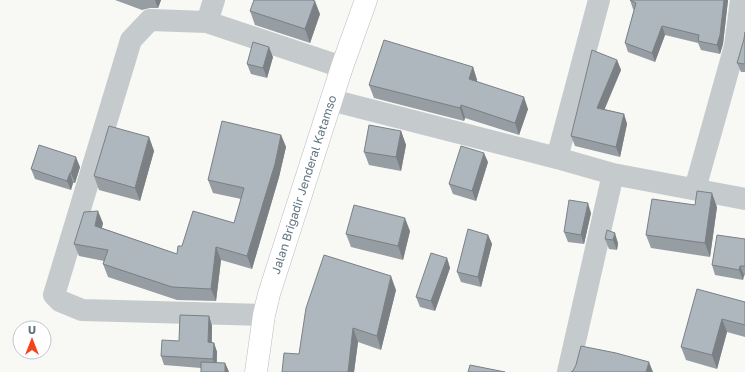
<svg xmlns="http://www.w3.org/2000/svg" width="745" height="372" font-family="'Golos Text',sans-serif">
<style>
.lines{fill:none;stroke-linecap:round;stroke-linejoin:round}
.secondary-casing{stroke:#b7bdc2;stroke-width:23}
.street{stroke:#c5cacd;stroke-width:22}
.secondary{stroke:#fff;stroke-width:22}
.wall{fill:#969da3}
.shaded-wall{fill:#7a8084}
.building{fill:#aeb7bd;stroke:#7a8084}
.labels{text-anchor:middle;stroke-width:4;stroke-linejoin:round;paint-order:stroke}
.street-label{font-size:12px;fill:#607583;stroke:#fff}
</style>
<rect width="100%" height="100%" fill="#f8f8f5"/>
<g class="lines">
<defs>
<g id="secondary">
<path id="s1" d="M256 372 264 315 269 294 342 67 366 0"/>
</g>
</defs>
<use href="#secondary" class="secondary-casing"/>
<path class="street" d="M207 22 214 0
M331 100 557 158 613 174 745 199
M557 158 599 0
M695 189 735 46 741 0
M264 315 82 310 60 301 54 295 131 40 150 20 207 22 342 67
M568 372 613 174"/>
<use href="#secondary" class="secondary"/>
</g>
<path class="wall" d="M115 0H161L158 8H150L142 10Z
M630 0H728L723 44 720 54 701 50 698 43 665 35 655 62 628 52 625 43 634 10 633 9Z
M250 11 320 14 310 43 255 25Z
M745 32V72H741L737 63 744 39Z
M273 57 267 78 251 74 247 64Z
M617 60 621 70 604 109 624 114 627 124 620 157 575 146 571 136Z
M473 67 477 80V82L528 109 519 135 465 118 464 121 374 98 369 85Z
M401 131 406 145 401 171 369 165 364 152Z
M281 135 286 147 279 177 252 269 221 260 216 301 177 300 108 277 103 264 104 261 79 256 74 244 103 223 102 228 177 254 182 246 234 223 241 199 213 193 208 180Z
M149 137 154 151 140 201 99 190 94 176Z
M488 162 476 201 453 194 449 184Z
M80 167 75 183H73L71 190 35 179 31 169Z
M695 205 717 207 710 257 651 248 646 235Z
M591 213 584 244 568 242 564 232Z
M607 230 618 243 617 250 609 249 605 239Z
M410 231 403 260 351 247 346 234Z
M488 235 492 244 481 287 461 282 457 272Z
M745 239V276L744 275 743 280 715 275 712 265Z
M447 258 450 268 435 311 420 307 416 297Z
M396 290 381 350 358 342 354 372H282L299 354Z
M745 302V337L727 332 717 369 686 360 681 347Z
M209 316 212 326V342L214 343 217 352V363H225L229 372H201V368L164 365 161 356Z"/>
<path class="shaded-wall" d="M155 0H161L158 8Z
M724 0H728L723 44 720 54 717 45Z
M315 1 320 14 310 43 305 29Z
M662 26 665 35 655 62 652 53Z
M269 47 273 57 267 78 263 68Z
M617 60 621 70 601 118 597 108Z
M473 67 477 80 474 92 469 79Z
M524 97 528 109 519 135 515 123Z
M461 105 465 118 464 121 460 108Z
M624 114 627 124 620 157 616 147Z
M401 131 406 145 401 171 396 157Z
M281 135 286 147 279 177 252 269 247 256Z
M149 137 154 151 140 201 135 188Z
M484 153 488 162 476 201 472 191Z
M76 157 80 167 75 183 71 173Z
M70 173 73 183 71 190 67 181Z
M712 193 717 207 710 257 705 243Z
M588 203 591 213 584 244 581 235Z
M98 211 103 223 99 239 95 226Z
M405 218 410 231 403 260 398 246Z
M615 233 618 243 617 250 613 240Z
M488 235 492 244 481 287 478 277Z
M216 247 221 260 216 301 211 289Z
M447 258 450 268 435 311 431 301Z
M740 266 744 275 743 280 739 270Z
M391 276 396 290 381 350 377 336Z
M209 316 212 326 211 352 208 342Z
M722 319 727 332 717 369 712 355Z
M353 328 358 342 354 372H348Z
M214 343 217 352 216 369 213 359Z
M649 362 653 372H646Z
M225 363 229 372H225Z"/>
<path class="building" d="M254 0H312L315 1 305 29 250 11Z
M630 0H724L720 35 717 45 698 41 699 35 662 26 652 53 625 43 636 3Z
M745 32V64L737 63 744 39Z
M384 40 473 67 469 79 524 97 515 123 461 105 460 108 369 85Z
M253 42 269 47 263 68 247 64Z
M592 50 617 60 597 108 624 114 616 147 571 136Z
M222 121 281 135 275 164 247 256 216 247 211 289 172 287 103 264 108 250 74 244 84 212 98 211 95 226 177 254 178 246H182L193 211 234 223 244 188 208 180Z
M369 125 401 131 396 157 364 152Z
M109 126 149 137 135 188 94 176Z
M39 145 76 157 71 173H70L67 181 31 169Z
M461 146 484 153 472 191 449 184Z
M697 191 712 193 705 243 646 235 652 199 695 205Z
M569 200 588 203 581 235 564 232Z
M354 205 405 218 398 246 346 234Z
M468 229 488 235 478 277 457 272Z
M607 230 615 233 613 240 605 239Z
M717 235 745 239V266H740L739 270 712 265Z
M431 253 447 258 431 301 416 297Z
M324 255 391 276 377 336 353 328 348 372H282L284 353 299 354 306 308Z
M697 289 745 302V325L722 319 712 355 681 347Z
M180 315 209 316 208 342 214 343 213 359 161 356 162 340 179 341Z
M581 346 616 353 649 362 646 372H571L573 371 576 365Z
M201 362 225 363V372H201Z
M470 365 505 372H468Z"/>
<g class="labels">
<g class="street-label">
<text dy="4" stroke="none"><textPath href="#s1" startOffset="194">Jalan Brigadir Jenderal Katamso</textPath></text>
</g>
</g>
<g transform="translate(32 340)"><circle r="19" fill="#ffffff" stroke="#bfc8cd"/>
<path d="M0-3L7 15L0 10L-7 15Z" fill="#f3441a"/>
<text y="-6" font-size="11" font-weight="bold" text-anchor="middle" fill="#607583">U</text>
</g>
</svg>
